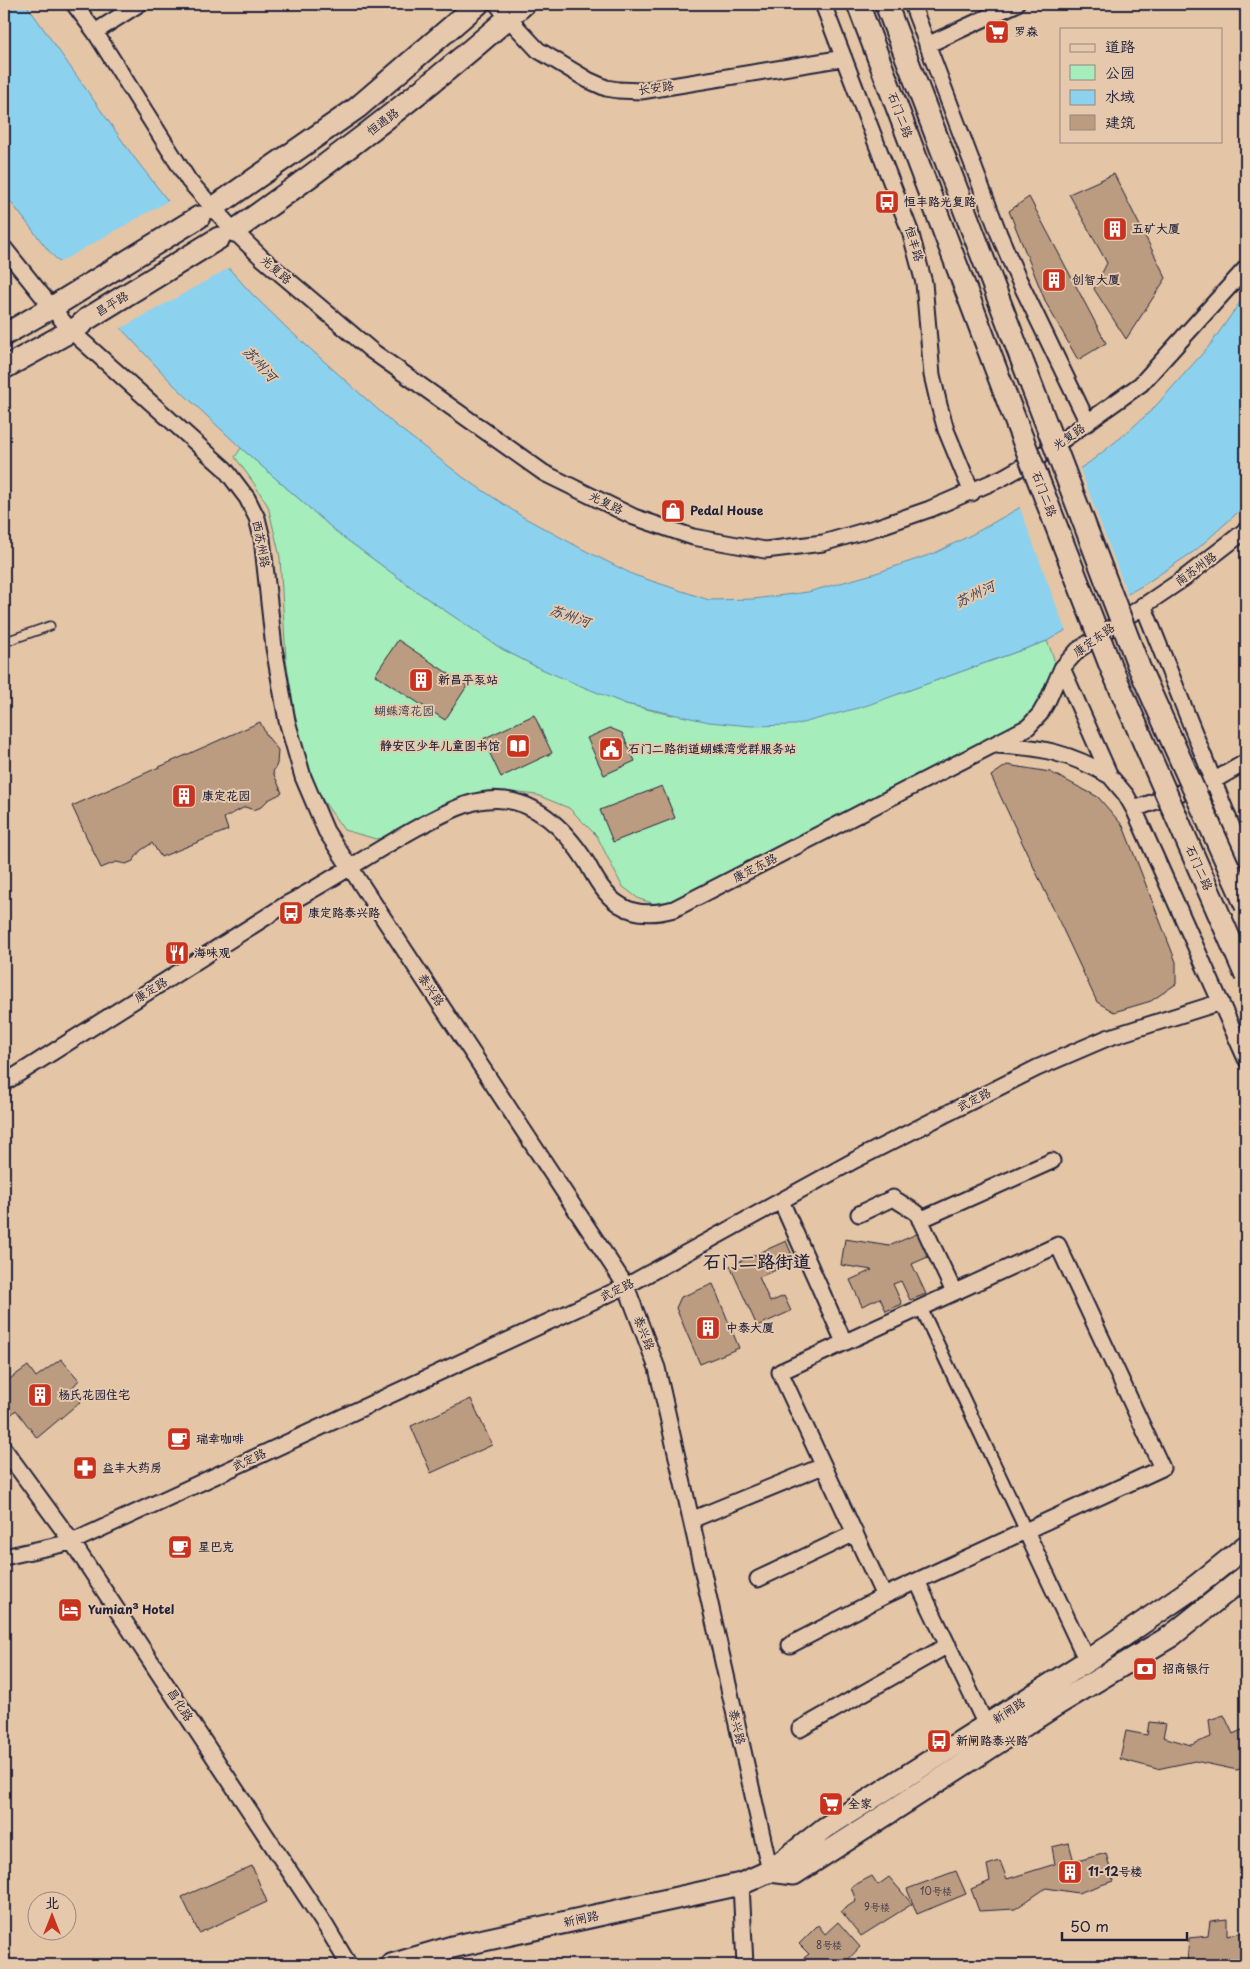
<svg xmlns="http://www.w3.org/2000/svg" width="1250" height="1969" font-family="'Playpen Sans','LXGW WenKai TC',sans-serif">
<style>
.green{fill:#a5edba;stroke:#64887a}
.water{fill:#8cd2ee;stroke:#628ca6}
.pier{fill:#e4c5a5}
.building{fill:#bb9c81;stroke:#22223b}
.lines{fill:none;stroke-linecap:round;stroke-linejoin:round}
.service-casing{stroke:#22223b;stroke-width:11}
.pedestrian-casing{stroke:#22223b;stroke-width:15}
.minor-casing{stroke:#22223b;stroke-width:19}
.secondary-casing{stroke:#22223b;stroke-width:25}
.service{stroke:#e6c9ad;stroke-width:8}
.pedestrian{stroke:#e6c9ad;stroke-width:11}
.minor{stroke:#e6c9ad;stroke-width:15}
.secondary{stroke:#e6c9ad;stroke-width:21}
.secondary-bridge-casing{stroke:#22223b;stroke-width:25;stroke-linecap:butt}
.secondary-bridge{stroke:#e6c9ad;stroke-width:21}
.labels{text-anchor:middle;stroke-width:4;stroke-linejoin:round;paint-order:stroke}
.number-label{font-size:10px;fill:#48404c}
.poi-label{font-size:12px;font-weight:bold;fill:#22223b;stroke:#e6c9ad;text-anchor:start}
.street-label{font-size:12px;fill:#22223b;stroke:#e6c9ad}
.park-label{font-size:12px;fill:#36404e;stroke:#e6c9ad}
.water-label{font-size:14px;font-style:italic;fill:#323c56;stroke:#e6c9ad}
.district-label{font-size:18px;font-weight:bold;fill:#22223b;stroke:#e6c9ad}
</style>
<rect width="100%" height="100%" fill="#e4c5a5"/>
<filter id="ink" filterUnits="userSpaceOnUse"><feTurbulence type="fractalNoise" baseFrequency=".02" numOctaves="2"/><feDisplacementMap in="SourceGraphic" scale="10" xChannelSelector="R" yChannelSelector="G"/><feConvolveMatrix kernelMatrix="1 2 1 2 8 2 1 2 1" color-interpolation-filters="sRGB"/></filter>
<g filter="url(#ink)">
<path class="green" d="M241 448 339 534 422 595 502 649 537 667 626 704 671 715 898 694 1047 641C1050 649 1056 659 1054 668 1052 688 1037 706 1026 721L713 884 659 905 639 899 622 886 597 836 569 808 537 795 494 790 477 793 391 836 376 839 344 830 317 792 297 727 286 659 280 557 268 506 253 482 235 457Z"/>
<path class="water" d="M4 4H26L133 156 168 201 252 294 288 329 394 424 464 478 523 517 584 550 634 575 709 600 754 599 808 592 873 574 935 553 975 533 1019 508 1090 462 1124 435 1153 409 1210 345 1246 294V505L1196 550 1145 584 1047 641 865 706 795 725 750 726 709 722 626 704 576 684 537 667 502 649 422 595 339 534 241 448 173 384 48 250 4 193Z"/>
<path class="pier" d="M170 200 231 267 120 329 58 263Z
M1079 466 1128 596 1066 632 1019 505Z"/>
<path class="building" d="M1114 174 1166 278 1126 339 1094 289 1107 263 1069 194Z
M1029 197 1106 343 1078 360 1046 303 1009 211Z
M398 640 467 686 445 720 375 675Z
M534 715 552 753 501 777 483 739Z
M260 722 267 736 278 750 277 764 273 772 282 793 268 800 261 807 254 810 245 807 224 818 228 830 161 857 152 843 140 851 133 861 126 864 116 862 101 868 72 806Z
M610 728 622 733 635 761 604 775 587 738Z
M1007 765 1050 772 1098 797 1123 826 1176 962V984L1151 1001 1114 1012 1097 1002 991 776Z
M662 786 675 818 613 842 600 810Z
M919 1233 930 1256 912 1264 926 1294 910 1300 901 1281 893 1284 902 1304 886 1311 880 1298 862 1306 850 1280 872 1270 841 1265 845 1239 889 1246Z
M786 1241 795 1262 759 1277 770 1302 784 1296 791 1311 757 1326 730 1266Z
M713 1284 739 1348 700 1364 676 1308 681 1297Z
M61 1359 79 1380 71 1389 81 1401 37 1438 16 1410 8 1418 4 1411V1383L28 1366 36 1377Z
M471 1399 492 1445 431 1473 411 1426Z
M1224 1715 1233 1734 1246 1728V1767L1237 1770 1195 1761 1157 1769 1120 1759 1126 1731 1147 1735 1149 1722 1166 1724 1163 1737 1191 1745 1211 1737 1209 1720Z
M1069 1843 1074 1862 1106 1853 1113 1881 1078 1893 1046 1888 1015 1909 979 1911 971 1889 990 1881 987 1865 1000 1861 1007 1879 1055 1864 1052 1847Z
M252 1866 267 1902 199 1933 182 1897Z
M956 1871 966 1894 917 1914 907 1889Z
M872 1876 878 1885 889 1877 912 1904 861 1936 841 1911 856 1901 851 1887Z
M1227 1919V1936L1246 1931V1956L1225 1964H1187L1189 1938 1208 1936 1210 1921Z
M838 1922 860 1947 843 1965H795L809 1954 799 1944 818 1925 825 1934Z"/>
<g class="lines">
<defs>
<path id="service" d="M4 642 50 626"/>
<path id="pedestrian" d="M921 1308 1026 1531"/>
<path id="minor" d="M74 4 95 32 189 181 234 231 262 258 372 351 544 473 634 517 693 537 765 550 823 543 878 527 930 509 1002 478 1036 459 1141 384 1246 268
M497 4 508 18 538 50 588 80 606 88 618 90 641 91 844 58
M823 4 910 231 924 283 932 375 939 405 946 430 972 493
M912 4 999 234 1017 276 1088 423
M95 32 139 4
M927 45 1016 4
M4 248 70 330 225 469 247 498 257 518 262 538 274 648 287 721 303 777 326 831 626 1286 657 1368 770 1871
M1143 605 1246 862
M1062 668 1110 776 1126 795 1134 809 1246 1059
M996 745C1042 747 1070 753 1110 776
M1134 809 1213 781 1246 762
M4 1083 285 905C331 881 374 851 420 826 440 816 464 802 487 800 532 795 564 827 587 863 595 878 605 896 620 905 637 916 656 914 674 909L1028 727 1040 714 1048 700 1062 668 1078 650 1183 579 1246 530
M781 1201 844 1342
M859 1214 893 1198 917 1213 954 1292
M920 1220 1052 1161
M1058 1245 1162 1468 884 1596 780 1372Z
M4 1449 72 1542 327 1928 349 1965
M691 1520 823 1466
M1026 1531 1087 1661
M4 1557 72 1542 626 1286 855 1160 1037 1068 1107 1038 1221 1002
M758 1579 855 1533
M917 1581 986 1725
M790 1645 884 1596
M800 1729 948 1645
M741 1884 745 1965"/>
<path id="secondary" d="M213 208 357 108 478 4
M234 231C335 160 432 86 524 4
M4 335 51 308 199 217
M4 368 78 327 87 319 219 238
M770 1871 794 1874 1056 1705 1171 1636 1246 1576
M391 1965 452 1947 741 1884 770 1871 825 1828 1087 1661 1196 1586 1246 1546"/>
</defs>
<use href="#service" class="service-casing"/>
<use href="#pedestrian" class="pedestrian-casing"/>
<use href="#minor" class="minor-casing"/>
<use href="#secondary" class="secondary-casing"/>
<use href="#service" class="service"/>
<use href="#pedestrian" class="pedestrian"/>
<use href="#minor" class="minor"/>
<use href="#secondary" class="secondary"/>
<defs>
<path id="secondary-bridge" d="M858 4 1009 404 1110 665 1246 976
M886 4 1139 667 1246 906"/>
</defs>
<use href="#secondary-bridge" class="secondary-bridge-casing"/>
<use href="#secondary-bridge" class="secondary-bridge"/>
</g>
</g>
<defs>
<symbol id="supermarket-square" viewBox="-11 -11 22 22"><rect x="-9" y="-9" width="18" height="18" rx="4" fill="#c8321e" stroke="#e6c9ad"/><path d="M-6-5.5h2.5l.6 2H6L4.5 2H-2.5L-4.4-4H-6ZM-1.5 3.2a1.3 1.3 0 1 0 .1 0ZM3 3.2a1.3 1.3 0 1 0 .1 0Z" fill="#fff"/></symbol>
<symbol id="bus-square" viewBox="-11 -11 22 22"><rect x="-9" y="-9" width="18" height="18" rx="4" fill="#c8321e" stroke="#e6c9ad"/><path d="M-5-6H5V4H4V6H2V4H-2V6H-4V4H-5ZM-3.5-4V0h7V-4ZM-3.5 1.2v1.5H-2V1.2ZM2 1.2v1.5H3.5V1.2Z" fill="#fff"/></symbol>
<symbol id="building-square" viewBox="-11 -11 22 22"><rect x="-9" y="-9" width="18" height="18" rx="4" fill="#c8321e" stroke="#e6c9ad"/><path d="M-4-6H4V6H1V3H-1V6H-4ZM-2.5-4.3h1.7v1.8h-1.7ZM.8-4.3h1.7v1.8H.8ZM-2.5-1h1.7V.8h-1.7ZM.8-1h1.7V.8H.8Z" fill="#fff"/></symbol>
<symbol id="shop-square" viewBox="-11 -11 22 22"><rect x="-9" y="-9" width="18" height="18" rx="4" fill="#c8321e" stroke="#e6c9ad"/><path d="M-5-2.5h2.3a2.7 3.5 0 0 1 5.4 0H5L5.5 6h-11ZM-1.5-2.5h3a1.5 2.3 0 0 0-3 0Z" fill="#fff"/></symbol>
<symbol id="library-square" viewBox="-11 -11 22 22"><rect x="-9" y="-9" width="18" height="18" rx="4" fill="#c8321e" stroke="#e6c9ad"/><path d="M-6-4Q-3-5.5-.7-3.5V5Q-3 3-6 4ZM6-4Q3-5.5 .7-3.5V5Q3 3 6 4Z" fill="#fff"/></symbol>
<symbol id="civic-square" viewBox="-11 -11 22 22"><rect x="-9" y="-9" width="18" height="18" rx="4" fill="#c8321e" stroke="#e6c9ad"/><path d="M-.6-6.5H3V-4.5H.6V-3L4-1V1h2V6H-6V1h2V-1L-.6-3ZM-1.2 2.5V6h2.4V2.5Z" fill="#fff"/></symbol>
<symbol id="restaurant-square" viewBox="-11 -11 22 22"><rect x="-9" y="-9" width="18" height="18" rx="4" fill="#c8321e" stroke="#e6c9ad"/><path d="M-5-6h1v4h1v-4h1v4h1v-4h1v5L-1.5 .5V6h-2V.5L-5-1ZM5-6V6H3V1.5H1.5Q1.5-4 5-6Z" fill="#fff"/></symbol>
<symbol id="cafe-square" viewBox="-11 -11 22 22"><rect x="-9" y="-9" width="18" height="18" rx="4" fill="#c8321e" stroke="#e6c9ad"/><path d="M-5.5-4.5H6V0H3Q3 3.5 0 3.5H-2.5Q-5.5 3.5-5.5 0ZM3-3.2v2h1.7v-2ZM-6 4.5H4V6H-6Z" fill="#fff"/></symbol>
<symbol id="pharmacy-square" viewBox="-11 -11 22 22"><rect x="-9" y="-9" width="18" height="18" rx="4" fill="#c8321e" stroke="#e6c9ad"/><path d="M-2-6h4v4h4v4h-4v4h-4v-4h-4v-4h4Z" fill="#fff"/></symbol>
<symbol id="hotel-square" viewBox="-11 -11 22 22"><rect x="-9" y="-9" width="18" height="18" rx="4" fill="#c8321e" stroke="#e6c9ad"/><path d="M-6-4.5h1.5V1H6V5H4.5V3h-9V5H-6ZM-4 0a1.8 1.8 0 1 1 3.6 0ZM.5 0V-2.5h3Q6-2.5 6 0Z" fill="#fff"/></symbol>
<symbol id="bank-square" viewBox="-11 -11 22 22"><rect x="-9" y="-9" width="18" height="18" rx="4" fill="#c8321e" stroke="#e6c9ad"/><path d="M-6-4H6V4H-6ZM0-2.3a2.3 2.3 0 1 0 0 4.6a2.3 2.3 0 1 0 0-4.6Z" fill="#fff"/></symbol>
</defs>
<g fill-rule="evenodd">
<use href="#supermarket-square" x="983" y="18" width="28" height="28"/>
<use href="#bus-square" x="873" y="188" width="28" height="28"/>
<use href="#building-square" x="1101" y="215" width="28" height="28"/>
<use href="#building-square" x="1040" y="266" width="28" height="28"/>
<use href="#shop-square" x="659" y="497" width="28" height="28"/>
<use href="#building-square" x="407" y="666" width="28" height="28"/>
<use href="#library-square" x="504" y="732" width="28" height="28"/>
<use href="#civic-square" x="597" y="735" width="28" height="28"/>
<use href="#building-square" x="170" y="782" width="28" height="28"/>
<use href="#bus-square" x="277" y="899" width="28" height="28"/>
<use href="#restaurant-square" x="163" y="939" width="28" height="28"/>
<use href="#building-square" x="694" y="1314" width="28" height="28"/>
<use href="#building-square" x="26" y="1381" width="28" height="28"/>
<use href="#cafe-square" x="165" y="1425" width="28" height="28"/>
<use href="#pharmacy-square" x="71" y="1454" width="28" height="28"/>
<use href="#cafe-square" x="166" y="1533" width="28" height="28"/>
<use href="#hotel-square" x="56" y="1596" width="28" height="28"/>
<use href="#bank-square" x="1131" y="1655" width="28" height="28"/>
<use href="#bus-square" x="925" y="1727" width="28" height="28"/>
<use href="#supermarket-square" x="817" y="1790" width="28" height="28"/>
<use href="#building-square" x="1056" y="1858" width="28" height="28"/>
</g>
<g class="labels">
<g class="number-label">
<text x="936" y="1895">10号楼</text>
<text x="877" y="1911">9号楼</text>
<text x="829" y="1949">8号楼</text>
</g>
<g class="poi-label">
<text x="1014" y="36">罗森</text>
<text x="904" y="206">恒丰路光复路</text>
<text x="1132" y="233">五矿大厦</text>
<text x="1072" y="284">创智大厦</text>
<text x="690" y="515">Pedal House</text>
<text x="438" y="684">新昌平泵站</text>
<text x="500" y="750" text-anchor="end">静安区少年儿童图书馆</text>
<text x="628" y="753">石门二路街道蝴蝶湾党群服务站</text>
<text x="202" y="800">康定花园</text>
<text x="308" y="917">康定路泰兴路</text>
<text x="194" y="957">海味观</text>
<text x="726" y="1332">中泰大厦</text>
<text x="58" y="1399">杨氏花园住宅</text>
<text x="196" y="1443">瑞幸咖啡</text>
<text x="102" y="1472">益丰大药房</text>
<text x="198" y="1551">星巴克</text>
<text x="88" y="1614">Yumian³ Hotel</text>
<text x="1162" y="1673">招商银行</text>
<text x="956" y="1745">新闸路泰兴路</text>
<text x="848" y="1808">全家</text>
<text x="1088" y="1876">11-12号楼</text>
</g>
<g class="street-label">
<text transform="translate(656 88) rotate(-8)" y="4">长安路</text>
<text transform="translate(900 115) rotate(69)" y="4">石门二路</text>
<text transform="translate(383 122) rotate(-37)" y="4">恒通路</text>
<text transform="translate(914 244) rotate(73)" y="4">恒丰路</text>
<text transform="translate(276 270) rotate(41)" y="4">光复路</text>
<text transform="translate(112 304) rotate(-31)" y="4">昌平路</text>
<text transform="translate(1069 437) rotate(-35)" y="4">光复路</text>
<text transform="translate(1044 494) rotate(69)" y="4">石门二路</text>
<text transform="translate(606 503) rotate(26)" y="4">光复路</text>
<text transform="translate(261 544) rotate(79)" y="4">西苏州路</text>
<text transform="translate(1196 569) rotate(-36)" y="4">南苏州路</text>
<text transform="translate(1094 640) rotate(-36)" y="4">康定东路</text>
<text transform="translate(755 868) rotate(-27)" y="4">康定东路</text>
<text transform="translate(1199 868) rotate(66)" y="4">石门二路</text>
<text transform="translate(151 990) rotate(-32)" y="4">康定路</text>
<text transform="translate(431 990) rotate(56)" y="4">泰兴路</text>
<text transform="translate(974 1100) rotate(-27)" y="4">武定路</text>
<text transform="translate(617 1290) rotate(-26)" y="4">武定路</text>
<text transform="translate(644 1333) rotate(69)" y="4">泰兴路</text>
<text transform="translate(249 1460) rotate(-25)" y="4">武定路</text>
<text transform="translate(180 1705) rotate(57)" y="4">昌化路</text>
<text transform="translate(1009 1711) rotate(-33)" y="4">新闸路</text>
<text transform="translate(737 1727) rotate(77)" y="4">泰兴路</text>
<text transform="translate(581 1919) rotate(-12)" y="4">新闸路</text>
</g>
<g class="park-label">
<text x="404" y="715">蝴蝶湾花园</text>
</g>
<g class="water-label">
<text transform="translate(260 364) rotate(47)" y="5">苏州河</text>
<text transform="translate(975 594) rotate(-26)" y="5">苏州河</text>
<text transform="translate(570 616) rotate(19)" y="5">苏州河</text>
</g>
<g class="district-label">
<text x="757" y="1268">石门二路街道</text>
</g>
</g>
<rect width="1250" height="1969" fill="none" stroke="#e6c9ad" stroke-width="20"/>
<rect x="10" y="10" width="1230" height="1949" fill="none" stroke="#22223b" stroke-width="2" filter="url(#ink)"/>
<rect x="1060" y="28" width="162" height="115" fill="#e6c9ad" stroke="#98867f"/>
<rect x="1070" y="44" width="25" height="8" fill="#e6c9ad" stroke="#98867f"/>
<text x="1105" y="52" font-size="15" fill="#22223b">道路</text>
<rect x="1070" y="65" width="25" height="15" fill="#a5edba" stroke="#98867f"/>
<text x="1105" y="78" font-size="15" fill="#22223b">公园</text>
<rect x="1070" y="90" width="25" height="15" fill="#8cd2ee" stroke="#98867f"/>
<text x="1105" y="102" font-size="15" fill="#22223b">水域</text>
<rect x="1070" y="115" width="25" height="15" fill="#bb9c81" stroke="#98867f"/>
<text x="1105" y="128" font-size="15" fill="#22223b">建筑</text>
<g transform="translate(52 1916)"><circle r="24" fill="#e6c9ad" stroke="#98867f"/>
<path d="M0-4L9 19L0 12L-9 19Z" fill="#c8321e"/>
<text y="-8" font-size="14" font-weight="bold" text-anchor="middle" fill="#22223b">北</text>
</g>
<path d="M1062 1932v8h125v-8" fill="none" stroke="#22223b" stroke-width="2.5"/>
<text x="1070" y="1932" font-size="15" fill="#22223b" stroke="#e6c9ad" stroke-width="4" paint-order="stroke">50 m</text>
</svg>
